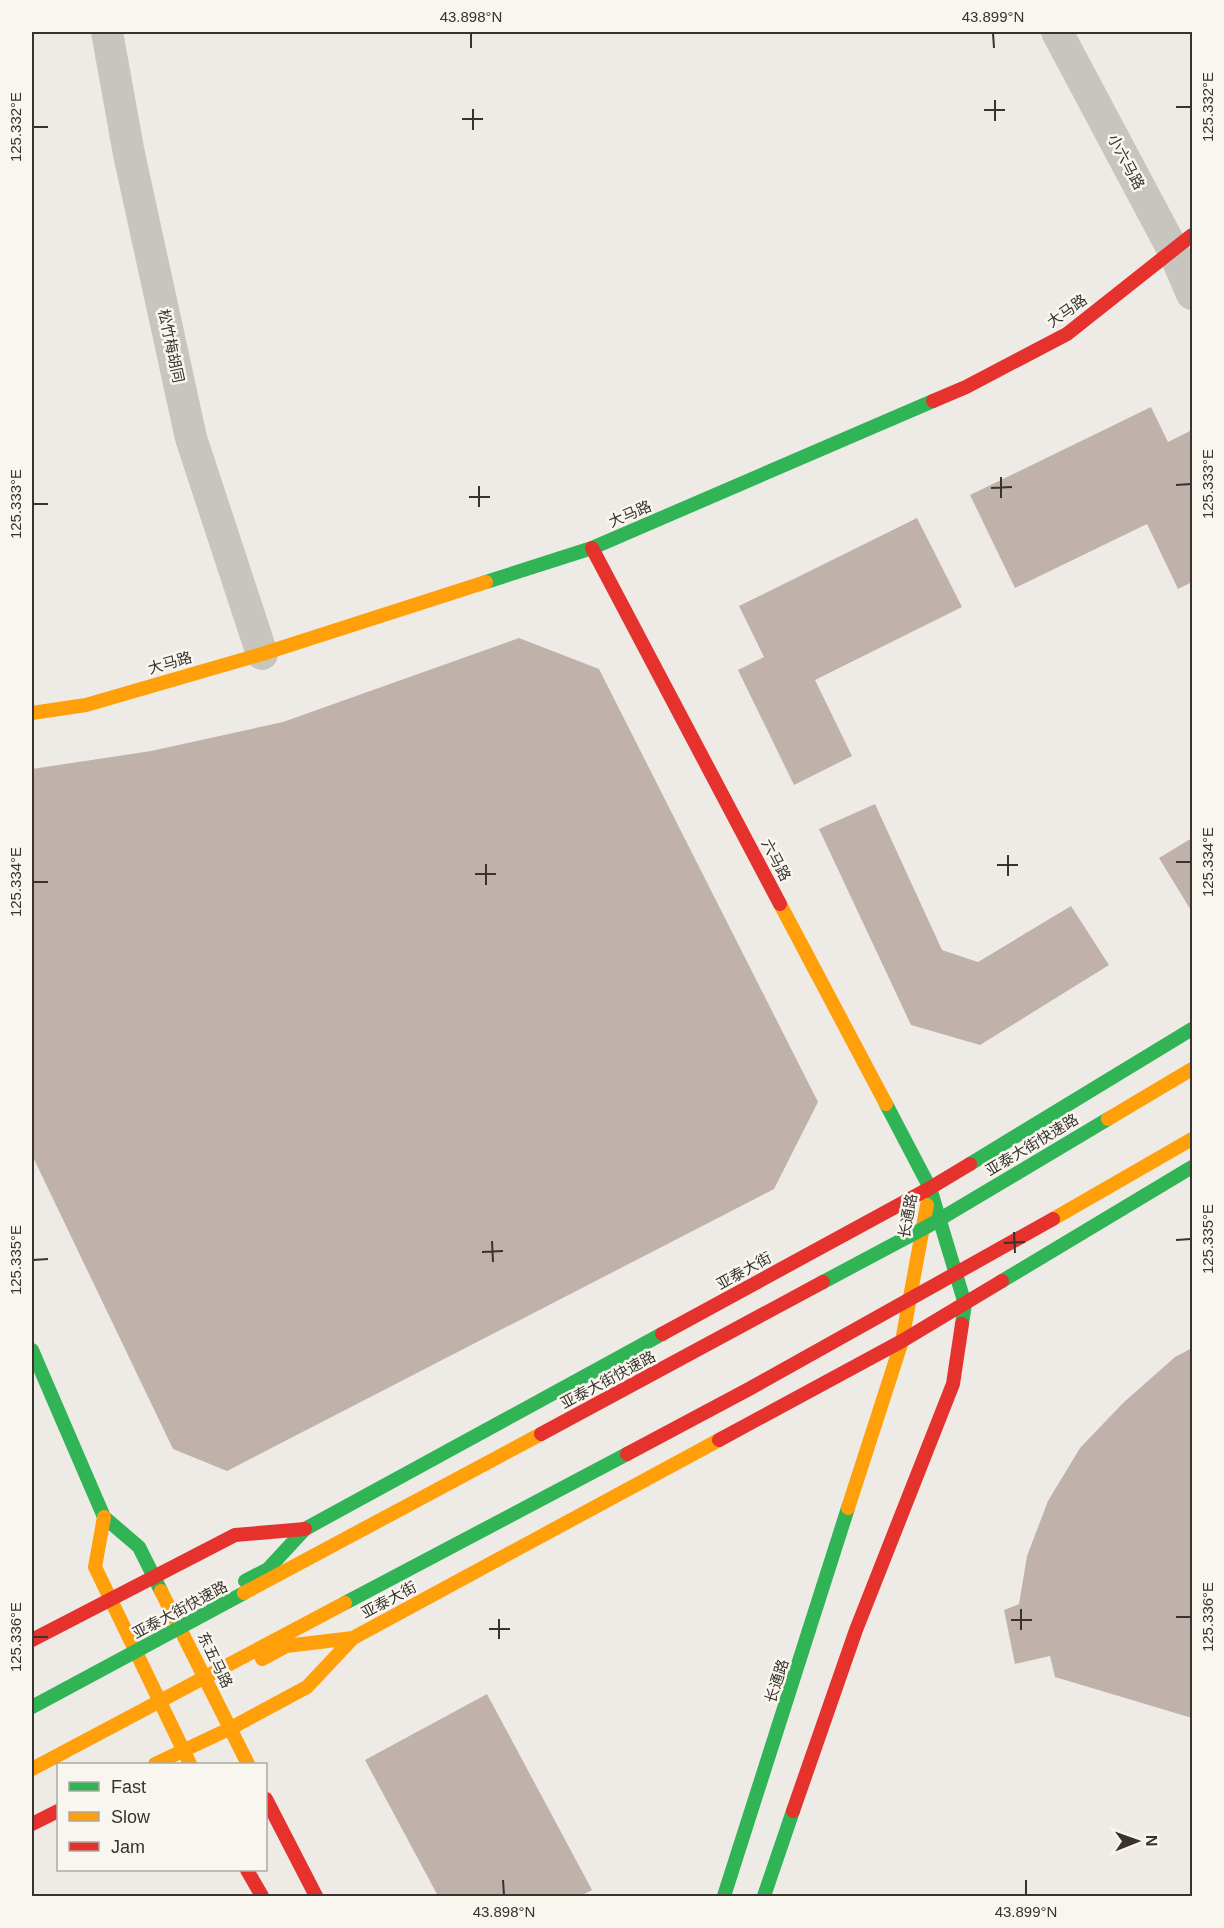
<svg xmlns="http://www.w3.org/2000/svg" width="1224" height="1928" font-family="Arial,'Noto Sans SC',sans-serif">
<style>
.building{fill:#c0b2aa}
.lines{fill:none;stroke-linecap:round;stroke-linejoin:round}
.street{stroke:#c8c4be;stroke-width:32}
.fast{stroke:#30b455;stroke-width:14}
.slow{stroke:#ff9f0a;stroke-width:14}
.jam{stroke:#e5322d;stroke-width:14}
.fast-bridge{stroke:#30b455;stroke-width:14}
.slow-bridge{stroke:#ff9f0a;stroke-width:14}
.jam-bridge{stroke:#e5322d;stroke-width:14}
.ticks{fill:none;stroke:#39322d;stroke-width:2}
.labels{text-anchor:middle;stroke-width:5;stroke-linejoin:round;paint-order:stroke}
.street-label{font-size:15px;fill:#39322d;stroke:#f9f6ef}
.neatline{fill:none;stroke:#39322d;stroke-width:2}
.ticks-label{font-size:15px;text-anchor:middle;fill:#39322d}
</style>
<rect width="100%" height="100%" fill="#eeebe6"/>
<path class="building" d="M1151 407 1168 442 1192 430V582L1178 589 1147 524 1015 588 970 495Z
M917 518 962 607 815 680 852 756 794 785 738 670 764 657 739 606Z
M519 638 599 669 818 1102 774 1189 227 1471 173 1449 32 1155V769L151 751 283 722Z
M875 804 942 950 978 962 1071 906 1109 965 980 1045 911 1025 819 829Z
M1192 838V912L1159 858Z
M1192 1348V1718L1055 1677 1050 1656 1015 1664 1004 1610 1019 1604 1027 1556 1048 1501 1080 1448 1123 1403 1175 1357Z
M487 1694 592 1890 580 1896H438L365 1760Z"/>
<g class="lines">
<path class="street" d="M107 32 129 154 191 438 262 654
M1057 32 1173 250 1192 294"/>
<path class="fast" d="M486 582 592 548 933 401
M886 1104 930 1188 965 1304 962 1324
M970 1164 1192 1029
M1002 1281 1192 1167
M32 1350 104 1517 139 1547 161 1591
M245 1581 268 1569 305 1529 662 1334
M724 1896 848 1508
M764 1896 793 1811"/>
<path class="slow" d="M32 713 86 705 262 654 486 582
M780 904 886 1104
M848 1508 902 1341 927 1205
M104 1517 95 1567 190 1764
M161 1591 248 1764
M262 1659 286 1646 353 1638 719 1440
M155 1764 229 1729 307 1687 353 1638"/>
<path class="jam" d="M933 401 966 387 1067 334 1192 235
M592 548 780 904
M662 1334 930 1188 970 1164
M719 1440 902 1341 1002 1281
M32 1640 235 1535 305 1529
M266 1799 316 1896
M793 1811 856 1630 953 1384 962 1324
M32 1824 58 1811
M247 1870 262 1896"/>
<path class="fast-bridge" d="M823 1282 930 1225 1108 1119
M345 1603 627 1454
M32 1707 244 1593"/>
<path class="slow-bridge" d="M1108 1119 1192 1069
M1053 1219 1192 1139
M244 1593 541 1434
M32 1769 345 1603"/>
<path class="jam-bridge" d="M541 1434 823 1282
M627 1454 749 1389 1053 1219"/>
</g>
<path class="ticks" d="M471 33V48M993 33 994 48M995 100V121M1176 107H1191M473 109V130M984 110H1005M462 119H483M33 127H48M1001 477V498M1176 485 1191 484M479 486V507M991 488 1012 487M469 497H490M33 504H48M1008 855V876M1176 862H1191M486 864V885M997 865H1018M475 874H496M33 882H48M1014 1232 1015 1253M1176 1240 1191 1239M492 1241 493 1262M1004 1243 1025 1242M482 1252 503 1251M33 1260 48 1259M1021 1609V1630M1176 1617H1191M499 1619V1639M1011 1620H1032M489 1629H510M33 1637H48M503 1880 504 1895M1026 1880V1895"/>
<g class="labels">
<g class="street-label">
<text transform="translate(1126 162) rotate(62)" y="5">小六马路</text>
<text transform="translate(1067 311) rotate(-35)" y="5">大马路</text>
<text transform="translate(171 346) rotate(78)" y="5">松竹梅胡同</text>
<text transform="translate(630 514) rotate(-23)" y="5">大马路</text>
<text transform="translate(170 663) rotate(-16)" y="5">大马路</text>
<text transform="translate(776 860) rotate(62)" y="5">六马路</text>
<text transform="translate(1032 1145) rotate(-31)" y="5">亚泰大街快速路</text>
<text transform="translate(908 1216) rotate(-80)" y="5">长通路</text>
<text transform="translate(744 1271) rotate(-29)" y="5">亚泰大街</text>
<text transform="translate(608 1380) rotate(-28)" y="5">亚泰大街快速路</text>
<text transform="translate(389 1600) rotate(-28)" y="5">亚泰大街</text>
<text transform="translate(180 1610) rotate(-28)" y="5">亚泰大街快速路</text>
<text transform="translate(215 1660) rotate(64)" y="5">东五马路</text>
<text transform="translate(777 1681) rotate(-72)" y="5">长通路</text>
</g>
</g>
<rect width="1224" height="1928" fill="none" stroke="#f9f6ef" stroke-width="66"/>
<rect x="57" y="1763" width="210" height="108" fill="#f9f6ef" stroke="#aca8a1" stroke-width="1.5"/>
<rect x="69" y="1782" width="30" height="9" fill="#30b455" stroke="#aca8a1" stroke-width="1.5"/>
<text x="111" y="1793" font-size="18" fill="#39322d">Fast</text>
<rect x="69" y="1812" width="30" height="9" fill="#ff9f0a" stroke="#aca8a1" stroke-width="1.5"/>
<text x="111" y="1823" font-size="18" fill="#39322d">Slow</text>
<rect x="69" y="1842" width="30" height="9" fill="#e5322d" stroke="#aca8a1" stroke-width="1.5"/>
<text x="111" y="1853" font-size="18" fill="#39322d">Jam</text>
<g transform="translate(1137 1841) rotate(89)" stroke="#f9f6ef" stroke-width="4.5" paint-order="stroke">
<path d="M0-4.5L10 22L0 15L-10 22Z" fill="#39322d"/>
<text y="-9" font-size="16" font-weight="bold" text-anchor="middle" fill="#39322d">N</text>
</g>
<rect x="33" y="33" width="1158" height="1862" class="neatline"/>
<g class="ticks-label">
<text x="471" y="22">43.898°N</text>
<text x="993" y="22">43.899°N</text>
<text transform="translate(1208 107) rotate(-90)" y="5">125.332°E</text>
<text transform="translate(16 127) rotate(-90)" y="5">125.332°E</text>
<text transform="translate(1208 484) rotate(-90)" y="5">125.333°E</text>
<text transform="translate(16 504) rotate(-90)" y="5">125.333°E</text>
<text transform="translate(1208 862) rotate(-90)" y="5">125.334°E</text>
<text transform="translate(16 882) rotate(-90)" y="5">125.334°E</text>
<text transform="translate(1208 1239) rotate(-90)" y="5">125.335°E</text>
<text transform="translate(16 1260) rotate(-90)" y="5">125.335°E</text>
<text transform="translate(1208 1617) rotate(-90)" y="5">125.336°E</text>
<text transform="translate(16 1637) rotate(-90)" y="5">125.336°E</text>
<text x="504" y="1917">43.898°N</text>
<text x="1026" y="1917">43.899°N</text>
</g>
</svg>
